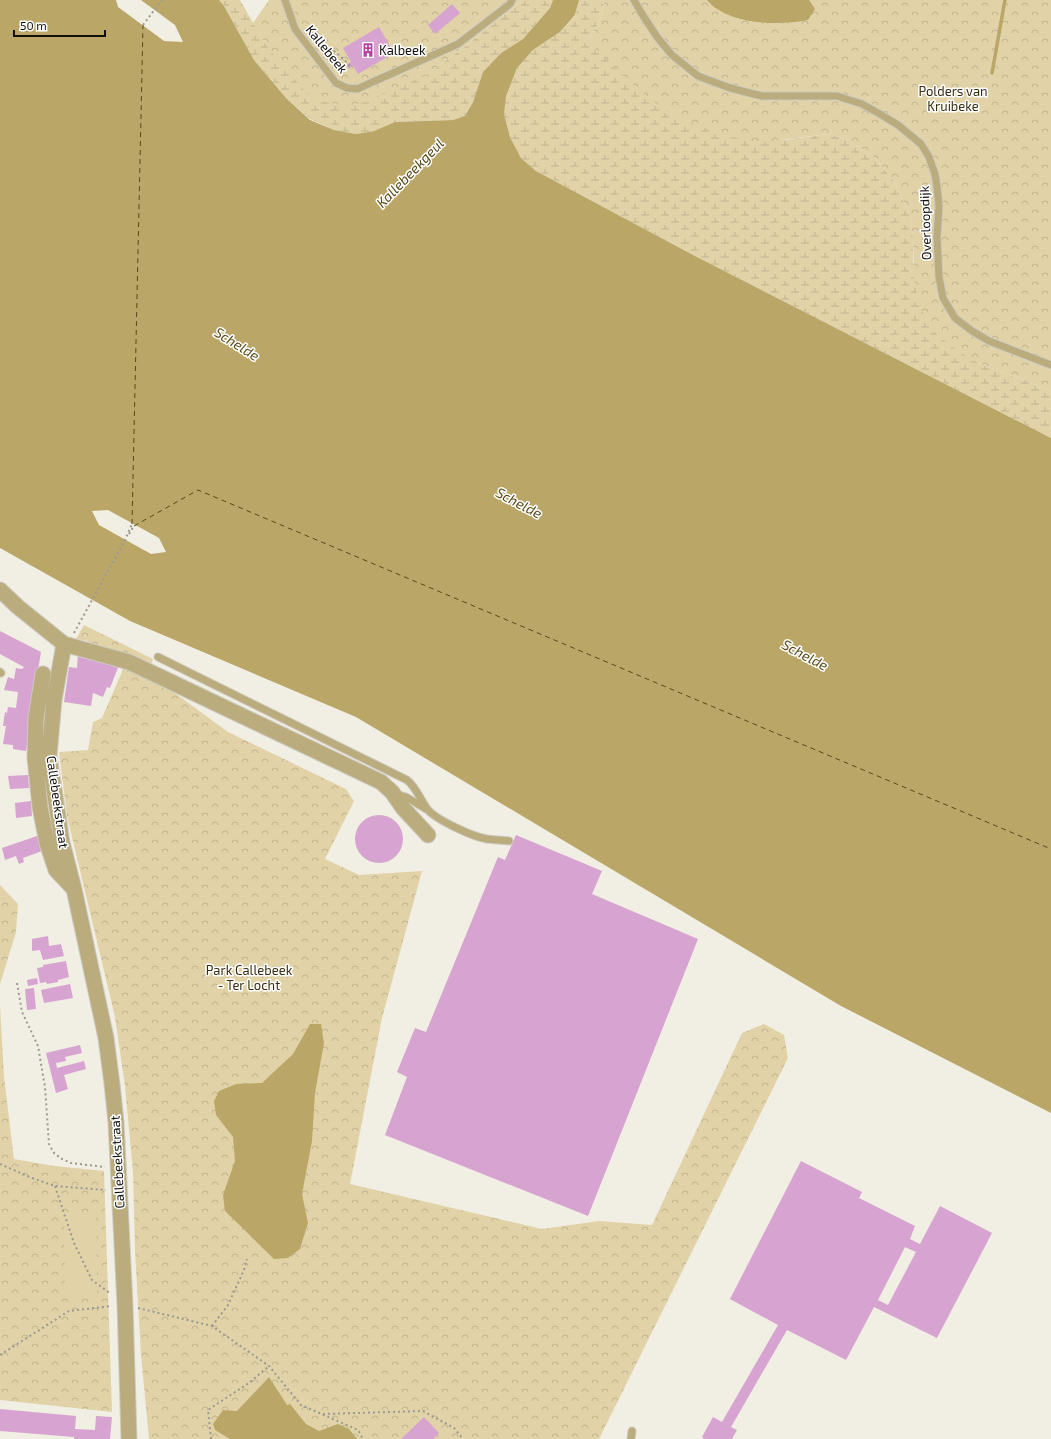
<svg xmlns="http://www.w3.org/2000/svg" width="1051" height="1439" font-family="'Exo 2',sans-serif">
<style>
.wetland{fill:url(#wetland-marsh)}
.park{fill:url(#park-crowns)}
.pitch{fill:#e1d3a7}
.water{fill:#baa768}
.pier{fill:#f1eee4}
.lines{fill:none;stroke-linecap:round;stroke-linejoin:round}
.stream{stroke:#baa768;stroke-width:3.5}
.ferry{stroke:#574917;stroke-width:1;stroke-dasharray:5 4;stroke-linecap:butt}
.building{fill:#d7a3d0;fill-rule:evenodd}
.service-casing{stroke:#cdcac2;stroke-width:9}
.minor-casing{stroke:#cdcac2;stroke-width:17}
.path{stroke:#9b9992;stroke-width:2;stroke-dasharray:2 3;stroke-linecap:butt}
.service{stroke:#bbac7d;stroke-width:7}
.minor{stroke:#bbac7d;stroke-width:15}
.labels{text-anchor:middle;stroke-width:3;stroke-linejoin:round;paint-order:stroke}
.street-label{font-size:13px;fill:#11100d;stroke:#fff}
.poi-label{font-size:13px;fill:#11100d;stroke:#fff;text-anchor:start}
.park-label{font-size:13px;fill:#362d10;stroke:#fff}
.water-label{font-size:14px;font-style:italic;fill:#574917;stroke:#fff}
</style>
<defs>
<pattern id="wetland-marsh" width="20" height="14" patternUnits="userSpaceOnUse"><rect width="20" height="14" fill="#e1d3a7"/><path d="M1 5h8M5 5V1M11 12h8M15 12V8" fill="none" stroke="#c0b48f"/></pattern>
<pattern id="park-crowns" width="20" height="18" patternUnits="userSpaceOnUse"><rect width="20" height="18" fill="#e1d3a7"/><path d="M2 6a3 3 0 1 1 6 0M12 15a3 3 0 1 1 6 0" fill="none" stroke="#c0b48f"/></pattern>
</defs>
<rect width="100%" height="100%" fill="#f1eee4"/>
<path class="wetland" d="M219 0H240L266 45 426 75 464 47 523 0H553L550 8 523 39 501 53 483 72 473 102 465 116 453 120 395 122 374 131 356 134 334 130 310 119 286 98 254 60 224 6Z
M579 0H604C603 17 598 26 588 39L784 140 828 134 848 140 874 157 894 181 910 215 913 237V264L978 363 1051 391V438L695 256 536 171 521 158 510 137 504 114 505 96 517 68 533 50 560 32 575 16Z"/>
<path class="park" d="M269 0H523L464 47 426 75 360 104 345 105 324 102 308 95 266 45 253 23Z
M604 0H1051V391L978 363 958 351 936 334 920 307 914 280 913 237 910 215 894 181 874 157 848 140 828 134 756 143 716 133 674 117 638 89 595 48 588 39C598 26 603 17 604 0Z
M84 625 153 659 151 664 87 643 88 641 76 639Z
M125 665 157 680 228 732 346 789 354 801 325 859 359 875 422 871 382 1018 350 1184 542 1229 599 1221 652 1225 742 1033 764 1024 784 1035 788 1058 599 1439H149L141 1355 135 1251 133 1172 125 1086 115 1017 67 816 59 752 88 750 93 722 102 718Z
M0 885 18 904 16 932 0 984Z
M0 1005 4 1077 14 1159 54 1166 104 1171 112 1412 0 1400Z"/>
<path class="pitch" d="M64 1216H96L97 1293 65 1294Z"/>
<path class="water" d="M0 0H219L224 6 254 60 286 98 310 120 334 130 356 134 374 131 395 122 453 120 465 116 473 102 483 72 501 53 523 39 550 8 553 0H579L575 15 560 32 533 50 517 68 506 96 504 114 510 137 521 158 536 171 695 256 1051 438V1113L841 1006 356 717 130 621 0 548Z
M707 0H809L815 9 808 20C782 25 742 25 719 10 714 8 710 3 707 0Z
M310 1024H321L324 1043 315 1093 312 1141 302 1194 308 1223 300 1249 288 1258 274 1259 225 1211 223 1195 235 1161 233 1137 216 1115 214 1101 219 1091 236 1084 262 1083 293 1054Z
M269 1377 287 1405 290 1404 306 1424 319 1431 338 1424 349 1429 357 1439H230L215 1430 213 1424 223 1410 237 1411Z"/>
<path class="pier" d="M116 0H141L175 25 183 42 164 41 118 7Z
M108 510 159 538 166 552 151 554 99 525 92 511Z"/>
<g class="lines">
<path class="stream" d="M992 73 1005 0"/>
<path class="ferry" d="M132 524 143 25
M134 526 198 490 1051 849"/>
</g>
<path class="building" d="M452 4 460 13 435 34 428 25Z
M379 27 394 53 358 74 353 66 349 69 347 64 351 62 343 48Z
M0 631 41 652 36 682H33L35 693 26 751 13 749V745L3 744 6 726H3L5 712 7 713 8 707 16 708 18 692 4 690 8 677 14 679 16 668 22 669 24 667 0 654Z
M78 654 119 665 110 688 107 687 103 697 93 693 91 706 64 702 69 667 77 668Z
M28 775 29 788 10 789 8 776Z
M31 801 32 816 16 818 15 803Z
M355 839a24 24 0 1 1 48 0a24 24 0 1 1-48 0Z
M516 835 602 871 592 894 698 939 588 1216 385 1135 407 1077 397 1072 415 1028 426 1032 498 857 505 860Z
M37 836 42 851 23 858 24 862 19 864 16 856 5 860 2 848Z
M48 936 49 946 61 944 64 956 43 960 40 950 32 951V939Z
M66 961 69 977 58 980V982L47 984 46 982 40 983 37 968 43 967V965Z
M37 978 38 984 28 986 27 980Z
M70 984 73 998 44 1003 41 990Z
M34 988 36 1009 27 1010 25 989Z
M80 1045 82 1053 65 1057 66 1061 56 1063 57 1068 84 1061 86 1069 64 1075 68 1089 56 1093 46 1053Z
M801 1161 862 1192 859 1198 915 1226 910 1239 920 1244 940 1206 992 1233 937 1338 874 1307 846 1360 787 1330 731 1427 737 1430 732 1439H704L702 1437 713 1417 722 1422 778 1325 730 1299ZM905 1247 916 1252 888 1305 878 1300Z
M0 1409 76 1416 75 1429 95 1430 96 1416 112 1417 110 1439H74V1437L0 1431Z
M424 1417 439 1433 434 1439H401Z"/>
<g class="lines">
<defs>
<path id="service" d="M285 0 295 29 336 83 347 88 357 89 458 44 510 4 512 0
M634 0 642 14 657 37 672 55 698 76 730 88 762 96H837L862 104 880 114 898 125 921 144 929 157 935 174 937 187 939 206 937 237 939 277 943 298 955 318 972 331 989 341 1051 365
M158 657 407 780C417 788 420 800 428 810 437 820 473 837 487 839 494 840 502 840 509 841
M0 672 1 673
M396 794 406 797 426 809
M631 1439 632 1431"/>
<path id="minor" d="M0 590 18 607 64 644 129 662 381 782 392 792 403 808 428 835
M64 644 54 700 49 756 62 842 74 889 106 1038 112 1084 116 1122 125 1305 129 1439
M43 674 36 718 35 758 40 807 47 843 56 870 73 888"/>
</defs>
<use href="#service" class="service-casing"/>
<use href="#minor" class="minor-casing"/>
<path class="path" d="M143 25 162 0
M325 54 333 50 350 65
M339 71 352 64
M129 534 134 526
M74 633 125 540 132 524
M17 983 22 1012 38 1046 45 1087 49 1144 54 1153 62 1159 71 1163 105 1167
M0 1164 32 1178 55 1186 106 1190
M55 1186 74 1243 92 1280 111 1294
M138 1308 212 1326 269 1366 301 1405 358 1430 363 1439
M212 1326 228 1305 244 1270 247 1259
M0 1355 69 1311 112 1306
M323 1414 423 1411 454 1428 463 1439
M211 1439 208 1410 249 1383 269 1366"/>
<use href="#service" class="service"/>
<use href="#minor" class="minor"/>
</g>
<defs>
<symbol id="building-bare" viewBox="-9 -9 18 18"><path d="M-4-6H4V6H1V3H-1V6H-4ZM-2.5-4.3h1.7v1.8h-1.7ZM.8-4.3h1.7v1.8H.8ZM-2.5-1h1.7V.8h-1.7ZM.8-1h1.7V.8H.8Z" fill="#b146a7" stroke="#fff" stroke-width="2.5" paint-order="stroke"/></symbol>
</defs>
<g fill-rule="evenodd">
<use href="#building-bare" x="358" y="40" width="20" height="20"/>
</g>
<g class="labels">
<g class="street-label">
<text transform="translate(327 49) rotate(51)" y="5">Kallebeek</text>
<text transform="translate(925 223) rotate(-92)" y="5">Overloopdijk</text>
<text transform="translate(58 802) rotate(82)" y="5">Callebeekstraat</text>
<text transform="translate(117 1162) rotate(-93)" y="5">Callebeekstraat</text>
</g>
<g class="poi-label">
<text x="379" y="55">Kalbeek</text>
</g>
<g class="park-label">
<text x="953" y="96">Polders van<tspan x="953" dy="15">Kruibeke</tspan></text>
<text x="249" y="975">Park Callebeek<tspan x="249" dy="15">- Ter Locht</tspan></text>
</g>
<g class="water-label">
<text transform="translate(410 173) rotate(-46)" y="5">Kallebeekgeul</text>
<text transform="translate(237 344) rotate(32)" y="5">Schelde</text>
<text transform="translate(519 503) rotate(28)" y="5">Schelde</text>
<text transform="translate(805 655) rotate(28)" y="5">Schelde</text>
</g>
</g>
<path d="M14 30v6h91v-6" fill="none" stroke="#11100d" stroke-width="2"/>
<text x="20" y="30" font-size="12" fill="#11100d" stroke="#ffffff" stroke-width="3" paint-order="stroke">50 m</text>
</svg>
